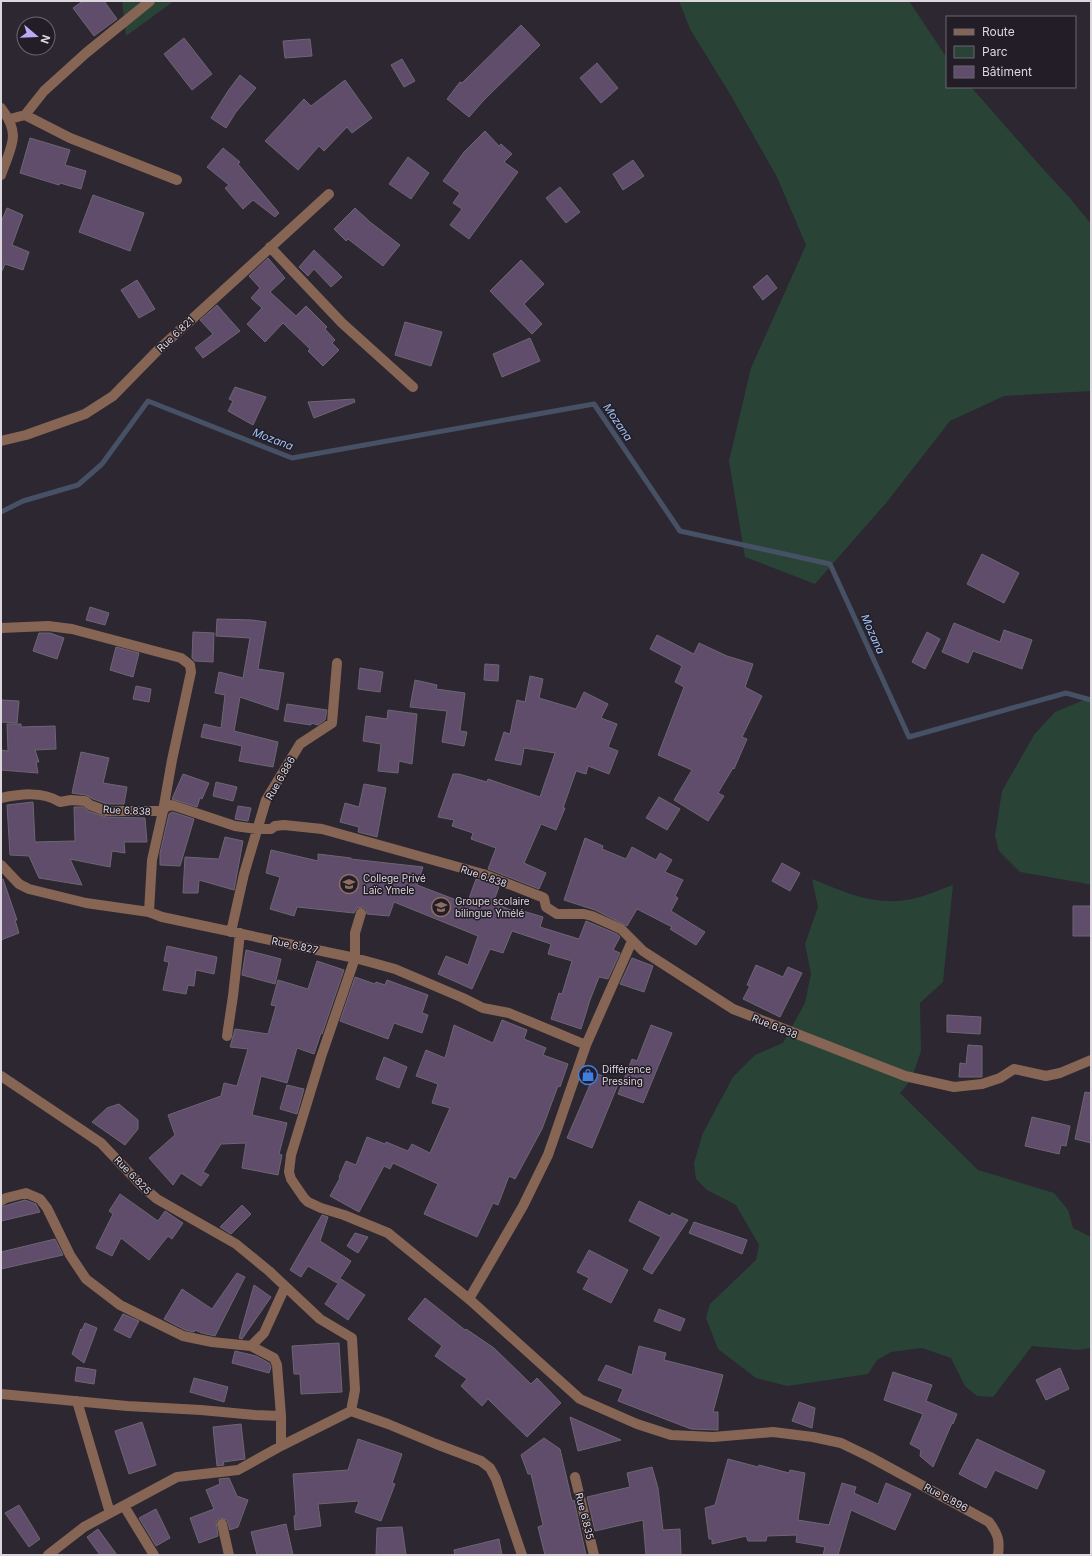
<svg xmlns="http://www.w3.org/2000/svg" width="1092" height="1556" font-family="Inter,sans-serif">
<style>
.green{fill:#294436}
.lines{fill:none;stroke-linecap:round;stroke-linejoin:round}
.stream{stroke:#475165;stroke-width:5}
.building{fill:#604d6c;stroke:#6d6672}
.minor{stroke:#876554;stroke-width:10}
.labels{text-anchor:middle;stroke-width:3;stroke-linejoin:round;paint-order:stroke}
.street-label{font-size:10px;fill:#dbd7dd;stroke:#231d27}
.poi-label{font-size:10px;fill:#dbd7dd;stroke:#231d27;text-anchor:start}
.water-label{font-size:11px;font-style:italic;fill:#9ec2f7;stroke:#231d27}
</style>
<rect width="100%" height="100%" fill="#2c2730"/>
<path class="green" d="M122 1H174L126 36Z
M679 1H909L947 58V87H971L1044 170 1069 197 1091 224V391L1004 396 950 421 886 503 815 584 745 557 729 461 751 368 806 245 777 177 730 94 690 29Z
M1091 697V885L1083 883 1020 872 999 851 995 836 1002 791 1034 735 1055 712Z
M812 879C842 891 873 906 906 900 922 898 938 890 953 885L943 982 920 1003 921 1051 911 1080 900 1093 978 1170 1054 1193 1068 1210 1073 1228 1091 1237V1348L1078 1350 1032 1346 993 1397 977 1396 965 1386 951 1358 922 1348 891 1352 877 1360 868 1374 787 1386 756 1378 718 1349 706 1318 710 1304 756 1260 759 1245 736 1205 707 1190 696 1179 694 1163 703 1133 733 1077 755 1055 783 1043 805 1003 811 974 805 944 818 907Z"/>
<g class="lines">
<path class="stream" d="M1 512 23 501 78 485 102 464 148 401 292 458 594 404 680 531 830 564 909 737 1066 693 1091 700"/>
</g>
<path class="building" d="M83 1H104L117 19 94 36 73 8Z
M521 25 540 45 484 100 469 117 447 99 460 82 462 83Z
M184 38 212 74 192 90 164 54Z
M310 39 312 56 285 58 283 41Z
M402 59 415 81 404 87 391 65Z
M597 63 618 88 601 103 580 78Z
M240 75 256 88 236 112 226 128 211 118 228 91Z
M345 80 372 118 352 133 347 127 324 151 319 146 298 170 265 141 304 99 311 106Z
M485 131 499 146 501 144 512 154 504 162 518 172 469 239 450 225 462 209 453 203 460 193 443 181 464 152Z
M30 138 70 150 65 165 86 171 81 189 60 183 59 185 20 173Z
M223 148 240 162 238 164 279 213 275 217 253 200 243 209 225 188 229 185 207 167Z
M408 157 429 173 411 199 389 184Z
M633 160 644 176 623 190 613 174Z
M560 187 580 212 566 223 546 198Z
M93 195 144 213 130 251 79 232Z
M7 208 23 215 12 245 29 252 23 270 5 264 2 271H1V222Z
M355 208 370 222 400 245 383 266 348 239 346 241 334 229Z
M314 250 342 277 331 287 314 269 308 276 299 267Z
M268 258 285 278 270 292 296 316 306 306 327 327 325 329 335 340 332 343 339 350 323 366 308 351 310 349 283 323 265 342 247 324 262 308 251 298 260 288 249 276Z
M521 260 544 284 524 304 542 324 532 334 490 291Z
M767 275 777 288 763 300 753 287Z
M137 280 155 309 139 318 121 290Z
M217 305 240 331 203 358 195 348 213 334 200 320Z
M405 322 442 332 431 366 395 355Z
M530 338 540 361 502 377 493 354Z
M235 387 266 397 253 425 228 411 233 401 229 399Z
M354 399 355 402 314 418 308 402Z
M982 554 1019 573 1004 603 967 584Z
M90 607 109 613 105 625 86 620Z
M217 619 252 620 266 622 258 669 284 673 278 710 240 697 234 731 278 742 273 767 239 761 242 746 201 737 204 724 221 728 225 695 215 693 219 672 243 678 250 638 216 636Z
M954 623 1000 642 1004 630 1032 640 1022 669 973 651 968 663 942 652Z
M193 632 214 633 213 662 195 661 192 658Z
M927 632 940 639 925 669 912 662Z
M39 633H50L64 638 57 659 33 651Z
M657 635 694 654 699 643 727 656 753 664 745 687 762 696 742 737 747 739 734 769 733 768 718 793 724 796 708 821 674 800 692 770 658 755 684 687 675 682 682 666 650 649Z
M116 647 139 653 133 677 110 670Z
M485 664 499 665 498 681 484 680Z
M360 668 383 672 380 692 358 689Z
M530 676 543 679 539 698 576 709 584 692 608 704 601 718 617 724 608 747 618 751 609 774 588 766 586 774 576 771 563 808H565L556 830 541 824 524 863 546 873 539 889 488 869 496 848 471 839 473 833 452 826 454 820 438 817 453 774H459L487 782 488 779 540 797 555 753 524 748 521 765 495 760 504 732 510 734 517 700 525 702Z
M415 680 437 685 436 689 465 693 460 731 467 732 464 746 442 742 447 711 410 707Z
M136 686 151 689 149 702 133 699Z
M1 700 19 701 17 723 1 722Z
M287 704 327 710 325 720 318 725 311 723V725L284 721Z
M388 710 417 714 412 764 399 761 398 773 378 771 381 744 363 741 366 716 387 719Z
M7 724H21V727L55 726 56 749 35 750 39 762H36L38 773 1 770V750L8 751Z
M81 752 109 758 103 783 127 787 124 804H107L93 799 86 795 72 793Z
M183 774 209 783 202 799 200 798 197 807 172 799Z
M216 782 237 787 233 801 213 796Z
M364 784 386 788 377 837 358 832 359 827 340 822 345 803 359 807Z
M659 797 680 809 667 830 646 818Z
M33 802 35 842 75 841 74 807H83L88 811 106 817 145 818 147 842H124L125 853 112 851 110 867 70 859 82 885 39 878 29 856 10 855 7 805Z
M238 806 251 808 248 821 235 819Z
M172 812 194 819 180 866 160 865V853L169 814Z
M225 837 243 841 234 890 199 880 198 893H183L185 857 219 859Z
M585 838 603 846 602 849 626 859 632 847 656 860 660 853 672 860 665 872 683 880 675 896 678 898 671 911 705 932 696 945 670 929 672 927 637 909 627 926 595 910 564 900Z
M271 850 318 861V854L351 858V859L423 867 417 885 467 904 476 879 483 881 499 887 493 903 521 914 523 911 543 917 540 927 579 939 586 921 617 934 620 937 613 950 620 953 608 979 599 977 590 1000 581 1029 551 1019 559 993 562 994 572 961 548 954 551 944 512 931 503 953 490 949 472 989 438 974 446 956 468 965 478 936 394 902 389 916 367 914 366 909 362 907 357 908 354 913 297 907 294 916 270 909 280 877 266 873Z
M782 863 800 873 790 891 772 881Z
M3 879 17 920H15L19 933 1 940V880Z
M1073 906H1091V936H1073Z
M167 946 217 957 214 974 196 970 194 986 188 985 186 994 163 990 169 962 164 961Z
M246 950 281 959 275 984 242 975Z
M632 958 653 966 644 992 620 984Z
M317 961 344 970 322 1034 321 1033 314 1054 297 1048 287 1083 261 1076 252 1115 287 1123 279 1154 282 1155 278 1175 242 1168 246 1143 221 1144 203 1172 209 1175 201 1186 181 1173 173 1185 149 1158 175 1135 168 1115 221 1096 224 1083 237 1086 248 1049 230 1047 235 1029 268 1034 276 1006 271 1005 278 980 308 989Z
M756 965 783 977 788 967 802 973 780 1017 743 999 750 986 747 985Z
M355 977 375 984 376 982 385 985 387 980 428 995 422 1013 428 1015 422 1033 394 1023 388 1039 340 1021Z
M947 1015 981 1017 980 1034 947 1032Z
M502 1020 527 1030 524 1039 546 1048 543 1055 568 1064 560 1087 558 1086 542 1129 515 1179 509 1176 498 1205 493 1203 477 1237 424 1214 438 1184 393 1163 390 1169 384 1166 359 1212 330 1196 340 1178 339 1177 346 1161 356 1165 367 1137 385 1144 386 1142 408 1151 412 1144 430 1153 450 1108 432 1103 438 1084 416 1076 426 1050 445 1058 454 1025 493 1043Z
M651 1025 672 1033 643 1103 618 1094 632 1059 637 1061Z
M968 1045 982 1046V1077H959L960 1063 966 1064Z
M384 1057 407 1067 399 1088 376 1079Z
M595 1073 619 1082 592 1148 567 1138Z
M287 1085 304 1089 297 1114 280 1109Z
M1085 1092 1091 1093V1143L1075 1139Z
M119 1104 138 1120V1129L125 1145 92 1122 107 1108Z
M1032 1117 1070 1126 1066 1146 1061 1145 1059 1154 1025 1146Z
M120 1194 158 1221 165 1211 183 1223 172 1239 168 1236 149 1260 121 1238 112 1256 96 1248 113 1214 109 1211Z
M25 1200 36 1204 40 1212 1 1221V1207Z
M639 1201 670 1216 672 1213 688 1220 652 1274 643 1269 661 1237 629 1221Z
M242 1205 251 1214 231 1234 220 1227Z
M322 1215 328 1217 320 1241 351 1261 337 1283 308 1266 301 1277 290 1270Z
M694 1222 747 1240 742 1254 689 1233Z
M355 1233 368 1237 358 1253 347 1246Z
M55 1239 63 1255 1 1269V1252Z
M589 1250 628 1270 611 1303 583 1289 589 1278 577 1272Z
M237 1273 245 1277 215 1336 202 1333 195 1330 194 1332 185 1330 164 1319 182 1289 212 1309Z
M341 1279 365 1295 348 1320 325 1304Z
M254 1285 271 1297 242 1339 239 1338Z
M425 1298 465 1330 466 1329 494 1348 531 1384 537 1378 561 1403 527 1437 488 1399 482 1406 461 1386 467 1379 435 1356 442 1346 408 1319Z
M659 1309 685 1319 680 1331 654 1321Z
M123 1314 139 1321 130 1338 114 1330Z
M85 1323 97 1328 84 1363 72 1354 81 1329 82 1330Z
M339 1343 342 1392 301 1394 300 1374H294L292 1346Z
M639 1346 666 1353 664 1360 723 1375 713 1412H718V1430L691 1429 618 1401 623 1389 598 1380 606 1365 632 1375Z
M235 1351 256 1356 269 1363 271 1367 269 1373 232 1363Z
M77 1367 96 1370 94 1384 75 1381Z
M1060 1368 1069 1389 1046 1400 1036 1380Z
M893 1372 932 1385 926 1401 957 1414 953 1424 952 1423 933 1467 920 1456 921 1450 910 1444 923 1414 884 1400Z
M194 1378 228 1387 224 1402 190 1392Z
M799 1402 815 1408 812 1428 792 1421Z
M570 1417 621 1440 578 1451Z
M142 1422 156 1465 129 1474 115 1431Z
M241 1424 245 1459 223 1462 224 1465 217 1466 213 1427Z
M544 1438 560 1449 572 1501 574 1500 586 1555H545L538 1527 543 1525 531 1474H528L521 1455Z
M358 1439 402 1454 392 1483 395 1484 381 1521 355 1512 359 1501 318 1504 321 1526 295 1530 294 1516 296 1515 293 1474 348 1470Z
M977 1439 1045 1471 1037 1489 995 1470 986 1488 959 1474Z
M728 1459 758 1467 759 1465 789 1473 790 1470 805 1473 798 1520 829 1525 842 1483 856 1487 854 1493 878 1504 886 1483 911 1494 895 1530 851 1510 838 1555H823L825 1547 796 1542 797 1535 767 1536 766 1541H748L746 1536 712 1544V1539H709L705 1508 715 1505Z
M652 1467 658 1488 663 1530 680 1529 681 1555H646L643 1520 595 1531 587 1497 630 1487 627 1473Z
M229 1478 237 1496 248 1500 238 1527 230 1530 227 1520 220 1518 216 1522 218 1536 199 1543 190 1518 214 1509 206 1490 220 1484 219 1479Z
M19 1505 40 1539 29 1547 5 1513Z
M156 1509 170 1538 156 1546 139 1518Z
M286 1524 293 1555H257L251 1532Z
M402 1527 406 1555H376L377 1528Z
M98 1529 117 1555H100L87 1537Z
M499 1539 502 1555H455L454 1550Z"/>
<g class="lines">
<path class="minor" d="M1 108C22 135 11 146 1 175
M25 115 70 138 177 180
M10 119 25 115 44 91 86 53 150 1
M270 247 342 323 413 387
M1 441 26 435 85 414 113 396 157 351 329 194
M1 628 48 626 72 629 181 658 190 665 191 672 172 760 163 811 152 860 149 912
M1 798C20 794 42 791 60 802L71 800 85 801 90 805 106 811H163L166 807 172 805 235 826 257 829H271L275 826 284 825 322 829 483 874 542 897 544 898 546 907 557 914H584L592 916 621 929 643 951 733 1009 905 1076 954 1087 982 1084 1000 1078 1014 1069 1046 1076 1060 1073 1091 1060
M1 865 19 884 29 889 86 903 149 912 162 917 355 958 395 969 463 998 483 1008 509 1013 586 1045
M361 913 355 933V958L321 1057 291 1155 289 1172 291 1179 304 1198 308 1202 321 1208 344 1215 388 1233 469 1299 580 1399 637 1424 671 1435 713 1437 773 1432 813 1437 841 1443 870 1457 989 1522C998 1534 1000 1540 998 1555
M231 932 244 874 266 800 300 744 332 723 337 663
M227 1036 233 996 240 933
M1 1076 101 1143 142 1186 157 1199 236 1244 269 1271 320 1319 352 1338 355 1390 351 1411 388 1424 436 1444 481 1461 490 1468 496 1479 522 1555
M1 1201 6 1198 26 1193 40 1199 47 1208 70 1255 86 1279 120 1305 183 1336 212 1342 251 1346 264 1333 285 1287
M469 1299 523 1206 548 1155 586 1045 632 941
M251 1346 274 1358 277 1365 281 1416V1446
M1 1394 127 1406 201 1410 255 1415 281 1416
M77 1401 110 1513
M575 1477 594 1555
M124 1506 154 1555
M222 1524 229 1555
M48 1555 84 1527 177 1477 238 1470 281 1446 351 1411"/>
</g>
<defs>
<symbol id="school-ring" viewBox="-11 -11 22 22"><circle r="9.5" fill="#231d27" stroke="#8d6e63" stroke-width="1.5"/><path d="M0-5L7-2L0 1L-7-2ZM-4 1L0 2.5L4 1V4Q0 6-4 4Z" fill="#8d6e63"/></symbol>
<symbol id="shop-ring" viewBox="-11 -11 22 22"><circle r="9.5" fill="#231d27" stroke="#3f7fe0" stroke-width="1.5"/><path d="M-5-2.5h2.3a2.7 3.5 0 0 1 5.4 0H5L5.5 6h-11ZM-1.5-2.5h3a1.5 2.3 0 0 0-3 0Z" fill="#3f7fe0"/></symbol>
</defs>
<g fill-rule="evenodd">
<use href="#school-ring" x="338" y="873" width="22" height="22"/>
<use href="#school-ring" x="430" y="896" width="22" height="22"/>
<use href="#shop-ring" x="577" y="1064" width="22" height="22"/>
</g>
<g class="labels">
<g class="street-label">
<text transform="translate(175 334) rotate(-43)" y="4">Rue 6.821</text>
<text transform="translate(280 778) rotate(-60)" y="4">Rue 6.886</text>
<text transform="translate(127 810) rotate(3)" y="4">Rue 6.838</text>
<text transform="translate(484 876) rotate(19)" y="4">Rue 6.838</text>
<text transform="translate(295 945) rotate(12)" y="4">Rue 6.827</text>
<text transform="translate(775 1026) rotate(22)" y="4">Rue 6.838</text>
<text transform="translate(133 1175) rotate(46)" y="4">Rue 6.825</text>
<text transform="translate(946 1497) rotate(28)" y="4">Rue 6.896</text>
<text transform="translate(585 1516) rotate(76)" y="4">Rue 6.835</text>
</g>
<g class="poi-label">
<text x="363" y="882">College Privé<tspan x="363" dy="12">Laïc Ymele</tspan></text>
<text x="455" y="905">Groupe scolaire<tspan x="455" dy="12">bilingue Ymélé</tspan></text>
<text x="602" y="1073">Différence<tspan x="602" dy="12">Pressing</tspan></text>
</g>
<g class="water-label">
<text transform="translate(618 422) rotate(56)" y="4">Mozana</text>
<text transform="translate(273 439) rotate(21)" y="4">Mozana</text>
<text transform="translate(873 634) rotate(66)" y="4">Mozana</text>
</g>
</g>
<rect width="1092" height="1556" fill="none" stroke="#dbd7dd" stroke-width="4"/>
<rect x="946" y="16" width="130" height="72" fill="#231d27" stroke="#6d6770"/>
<rect x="954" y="29" width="20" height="6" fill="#876554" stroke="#6d6770"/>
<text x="982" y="36" font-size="12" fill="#dbd7dd">Route</text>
<rect x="954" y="46" width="20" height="12" fill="#294436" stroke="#6d6770"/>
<text x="982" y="56" font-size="12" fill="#dbd7dd">Parc</text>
<rect x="954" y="66" width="20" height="12" fill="#604d6c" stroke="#6d6770"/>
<text x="982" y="76" font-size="12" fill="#dbd7dd">Bâtiment</text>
<g transform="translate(36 36) rotate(109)"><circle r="19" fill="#231d27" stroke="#6d6770"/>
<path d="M0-3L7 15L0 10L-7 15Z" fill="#bbaaf6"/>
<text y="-6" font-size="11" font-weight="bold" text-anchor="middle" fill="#dbd7dd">N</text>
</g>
</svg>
